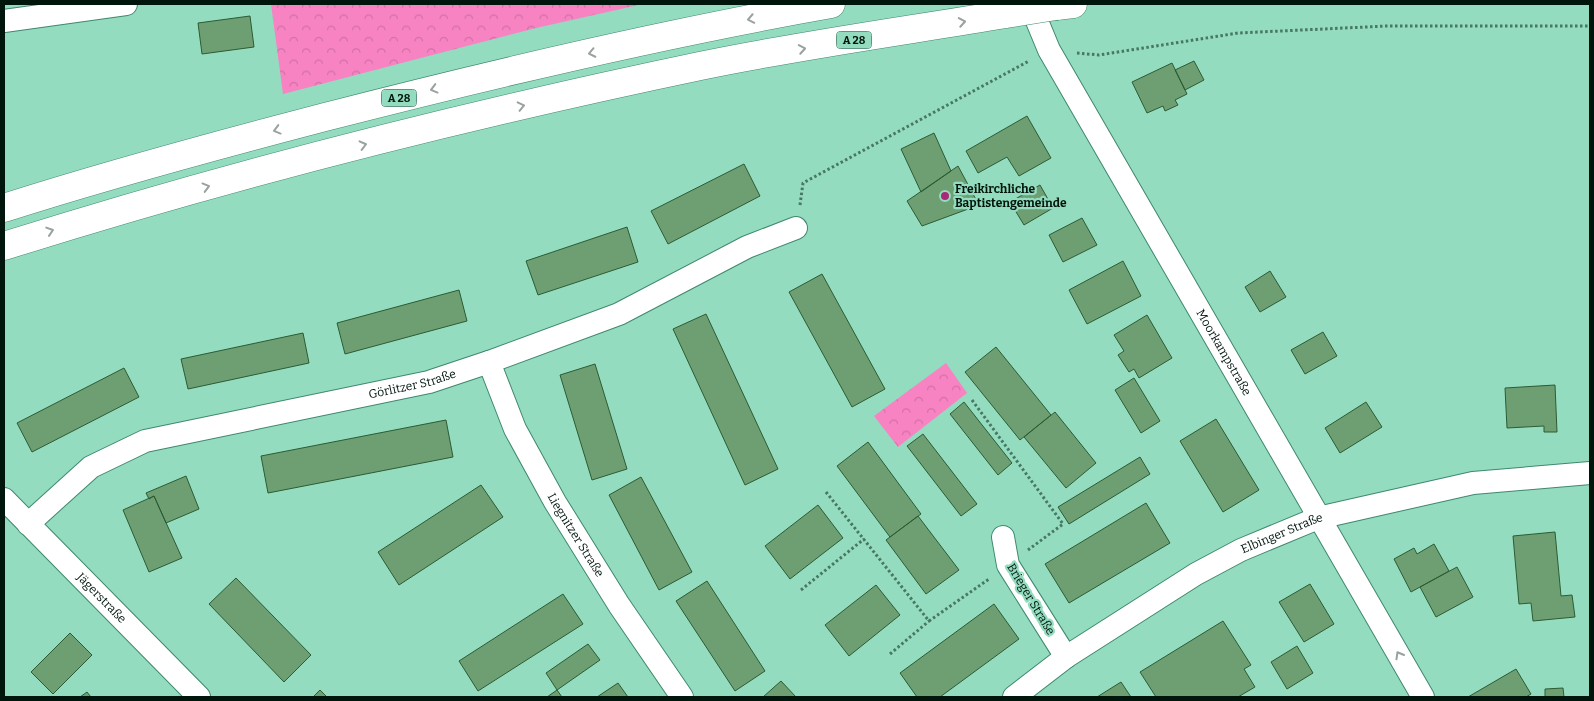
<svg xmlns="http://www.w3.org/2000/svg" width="1594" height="701" font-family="Bitter,serif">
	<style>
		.forest { fill: url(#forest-crowns) }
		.building { fill: #6d9f73; stroke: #2c5c34 }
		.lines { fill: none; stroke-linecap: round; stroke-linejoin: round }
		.street-casing { stroke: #3f886e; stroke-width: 24 }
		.highway-casing { stroke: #3f886e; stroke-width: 29 }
		.path { stroke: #487764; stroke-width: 3; stroke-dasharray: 2.5 2.5; stroke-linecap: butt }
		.street { stroke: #fff; stroke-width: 22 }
		.highway { stroke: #fff; stroke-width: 28 }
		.highway-bridge-casing { stroke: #3f886e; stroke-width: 29; stroke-linecap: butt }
		.highway-bridge { stroke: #fff; stroke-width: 28 }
		.oneway { stroke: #99a29e }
		.poi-dot { fill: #a92978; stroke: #93dcbf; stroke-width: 2 }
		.labels { text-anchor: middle; stroke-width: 4.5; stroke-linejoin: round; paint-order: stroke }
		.shield { fill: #93dcbf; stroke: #2c5142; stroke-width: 1 }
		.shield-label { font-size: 11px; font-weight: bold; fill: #00160d }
		.poi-label { font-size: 12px; font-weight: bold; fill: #00160d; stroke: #93dcbf; text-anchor: start }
		.street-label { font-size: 12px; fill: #00160d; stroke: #93dcbf }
	</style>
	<defs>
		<pattern id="forest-crowns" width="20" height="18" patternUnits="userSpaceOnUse" patternTransform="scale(1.25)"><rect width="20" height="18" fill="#f783c2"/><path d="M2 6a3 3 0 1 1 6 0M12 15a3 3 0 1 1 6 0" fill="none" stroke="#d270a6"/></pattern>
	</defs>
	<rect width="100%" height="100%" fill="#93dcbf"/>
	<path class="forest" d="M 271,4 L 643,4 L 536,28 L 283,94 Z
		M 946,363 L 967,393 L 898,447 L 874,416 Z"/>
	<path class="building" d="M 250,16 L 254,47 L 202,54 L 198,23 Z
		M 1194,61 L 1204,80 L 1185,90 L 1175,70 Z
		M 1172,63 L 1187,94 L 1175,100 L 1178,105 L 1165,111 L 1163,106 L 1147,113 L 1132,82 Z
		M 1027,116 L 1051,158 L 1019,176 L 1007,157 L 978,173 L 966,151 Z
		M 934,133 L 951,171 L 921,192 L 901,149 Z
		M 744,164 L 760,196 L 668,244 L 651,211 Z
		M 958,166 L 979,205 L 922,226 L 907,201 Z
		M 1040,185 L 1053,208 L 1024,225 L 1010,202 Z
		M 1082,218 L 1097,245 L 1063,262 L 1049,235 Z
		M 627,227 L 638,262 L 538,295 L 526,261 Z
		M 1123,261 L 1141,296 L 1087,324 L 1069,290 Z
		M 1270,271 L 1286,297 L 1260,312 L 1245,287 Z
		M 822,274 L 885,389 L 852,407 L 789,292 Z
		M 459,290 L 467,321 L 345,354 L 337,323 Z
		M 706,314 L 778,469 L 745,485 L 673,329 Z
		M 1147,315 L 1172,358 L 1139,378 L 1134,369 L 1129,372 L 1118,355 L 1124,351 L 1114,335 Z
		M 1323,332 L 1337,356 L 1305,374 L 1291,350 Z
		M 303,333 L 309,363 L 188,389 L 181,359 Z
		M 996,347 L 1051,415 L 1020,440 L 965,372 Z
		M 595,364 L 627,469 L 592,480 L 560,375 Z
		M 124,368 L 139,397 L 32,452 L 17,423 Z
		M 1134,378 L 1160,421 L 1141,433 L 1115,390 Z
		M 1555,385 L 1557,432 L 1544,432 L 1544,426 L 1507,428 L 1505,388 Z
		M 964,402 L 1012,463 L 998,475 L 950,414 Z
		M 1366,402 L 1382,427 L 1340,453 L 1325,428 Z
		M 1055,412 L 1096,463 L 1066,488 L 1024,437 Z
		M 1216,419 L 1259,490 L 1223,512 L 1180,441 Z
		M 446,420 L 453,457 L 268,493 L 261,456 Z
		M 923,434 L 977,504 L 961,516 L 907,446 Z
		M 868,442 L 921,514 L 890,537 L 837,466 Z
		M 1140,457 L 1150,474 L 1069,524 L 1058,507 Z
		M 186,476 L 199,509 L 166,523 L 154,496 L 149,499 L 146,493 Z
		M 641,477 L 692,572 L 659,590 L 609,495 Z
		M 481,485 L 503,517 L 399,585 L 378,552 Z
		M 154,496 L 182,558 L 149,572 L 123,510 Z
		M 1146,503 L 1170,543 L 1069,603 L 1045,564 Z
		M 818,505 L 843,538 L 790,579 L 765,546 Z
		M 918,516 L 959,570 L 926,594 L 886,540 Z
		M 1555,532 L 1561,596 L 1572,595 L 1575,617 L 1533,621 L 1531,603 L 1519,604 L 1513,536 Z
		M 1434,544 L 1449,571 L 1411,592 L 1394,559 L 1414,548 L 1417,554 Z
		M 1457,567 L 1473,597 L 1436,617 L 1420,587 Z
		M 236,578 L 311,655 L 284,682 L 209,604 Z
		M 707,581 L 765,671 L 735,691 L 676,601 Z
		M 1310,584 L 1334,624 L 1304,642 L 1279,602 Z
		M 876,585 L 900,615 L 849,656 L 825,625 Z
		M 563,594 L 583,624 L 478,691 L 459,661 Z
		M 994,604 L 1019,639 L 940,697 L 917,697 L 900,673 Z
		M 1223,621 L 1251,665 L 1244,669 L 1255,687 L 1238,697 L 1156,697 L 1140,672 Z
		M 70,633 L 92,655 L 53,694 L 31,672 Z
		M 588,644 L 600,660 L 557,690 L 546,673 Z
		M 1297,646 L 1313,673 L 1287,689 L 1271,662 Z
		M 1516,669 L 1531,694 L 1526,697 L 1468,697 Z
		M 781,681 L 796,697 L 763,697 Z
		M 1121,682 L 1131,697 L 1097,697 Z
		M 618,683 L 628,697 L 597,697 Z
		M 1563,688 L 1564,697 L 1545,697 L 1545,689 Z
		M 320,690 L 327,697 L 313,697 Z
		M 557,690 L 562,697 L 547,697 Z
		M 87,692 L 91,697 L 80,697 Z"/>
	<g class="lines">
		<defs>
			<g id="street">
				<path id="s1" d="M 1030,4 L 1049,50 L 1423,697"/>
				<path d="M 4,21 L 126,4"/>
				<path id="s2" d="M 489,362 L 515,429 L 555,502 L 619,605 L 682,697"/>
				<path id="s3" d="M 4,499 L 199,697"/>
				<path id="s4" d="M 28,524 L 91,467 L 145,441 L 429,382 L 489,362 L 619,314 L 747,247 L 796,228"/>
				<path d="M 1003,537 L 1008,565 L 1066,657"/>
				<path id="s5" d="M 1014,697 L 1066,657 L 1196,574 L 1241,550 L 1318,518 L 1473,483 L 1590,473"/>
			</g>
			<path id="highway" d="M 1056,6 L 1073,4
				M 4,208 C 110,174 218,145 325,117 C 492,74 661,34 831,4
				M 4,246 C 232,174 466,115 700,66 C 801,45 904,31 1006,14"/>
		</defs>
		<use href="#street" class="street-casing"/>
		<use href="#highway" class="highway-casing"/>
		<path class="path" d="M 1077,53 L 1099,55 L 1238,33 L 1387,26 L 1590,26
			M 800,205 L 803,183 L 1029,61
			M 972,400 L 1063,524 L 1028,550
			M 826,492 L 929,621 L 989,579
			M 801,590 L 864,539
			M 890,654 L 929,621"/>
		<use href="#street" class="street"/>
		<use href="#highway" class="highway"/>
		<defs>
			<path id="highway-bridge" d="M 1006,14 L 1056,6"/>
		</defs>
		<use href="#highway-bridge" class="highway-bridge-casing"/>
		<use href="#highway-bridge" class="highway-bridge"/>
	</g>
	<defs><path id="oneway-chevron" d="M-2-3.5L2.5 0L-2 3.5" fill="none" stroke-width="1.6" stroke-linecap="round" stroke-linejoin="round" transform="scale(1.25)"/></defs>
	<g class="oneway">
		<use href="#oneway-chevron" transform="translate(751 19) rotate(169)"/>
		<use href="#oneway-chevron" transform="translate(962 22) rotate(-10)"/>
		<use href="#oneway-chevron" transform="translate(802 49) rotate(-10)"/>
		<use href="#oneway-chevron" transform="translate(592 53) rotate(168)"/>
		<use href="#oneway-chevron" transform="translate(434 89) rotate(165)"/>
		<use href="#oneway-chevron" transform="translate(521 106) rotate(-13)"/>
		<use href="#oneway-chevron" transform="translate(277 130) rotate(165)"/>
		<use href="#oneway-chevron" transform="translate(363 145) rotate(-14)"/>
		<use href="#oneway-chevron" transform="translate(206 187) rotate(-15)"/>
		<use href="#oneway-chevron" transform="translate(50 231) rotate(-18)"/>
		<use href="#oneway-chevron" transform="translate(1399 655) rotate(-120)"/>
	</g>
	<circle class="poi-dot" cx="945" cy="196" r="5"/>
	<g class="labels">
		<g class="shield">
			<rect x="836.5" y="31.5" width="35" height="17" rx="4"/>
			<rect x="381.5" y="89.5" width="35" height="17" rx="4"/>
		</g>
		<g class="shield-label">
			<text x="854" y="44">A 28</text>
			<text x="399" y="102">A 28</text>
		</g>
		<g class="poi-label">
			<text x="955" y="193">Freikirchliche<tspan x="955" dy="14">Baptistengemeinde</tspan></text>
		</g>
		<g class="street-label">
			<text dy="4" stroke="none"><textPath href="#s1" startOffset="399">Moorkampstraße</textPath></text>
			<text dy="4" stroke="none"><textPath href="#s4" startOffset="418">Görlitzer Straße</textPath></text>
			<text dy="4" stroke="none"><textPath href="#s5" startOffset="315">Elbinger Straße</textPath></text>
			<text dy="4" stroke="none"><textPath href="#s2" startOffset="194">Liegnitzer Straße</textPath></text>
			<text dy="4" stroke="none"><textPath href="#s3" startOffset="139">Jägerstraße</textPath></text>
			<text transform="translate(1031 599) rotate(59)" y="4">Brieger Straße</text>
		</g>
	</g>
	<rect width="1594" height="701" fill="none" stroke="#00160d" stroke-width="10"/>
</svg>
